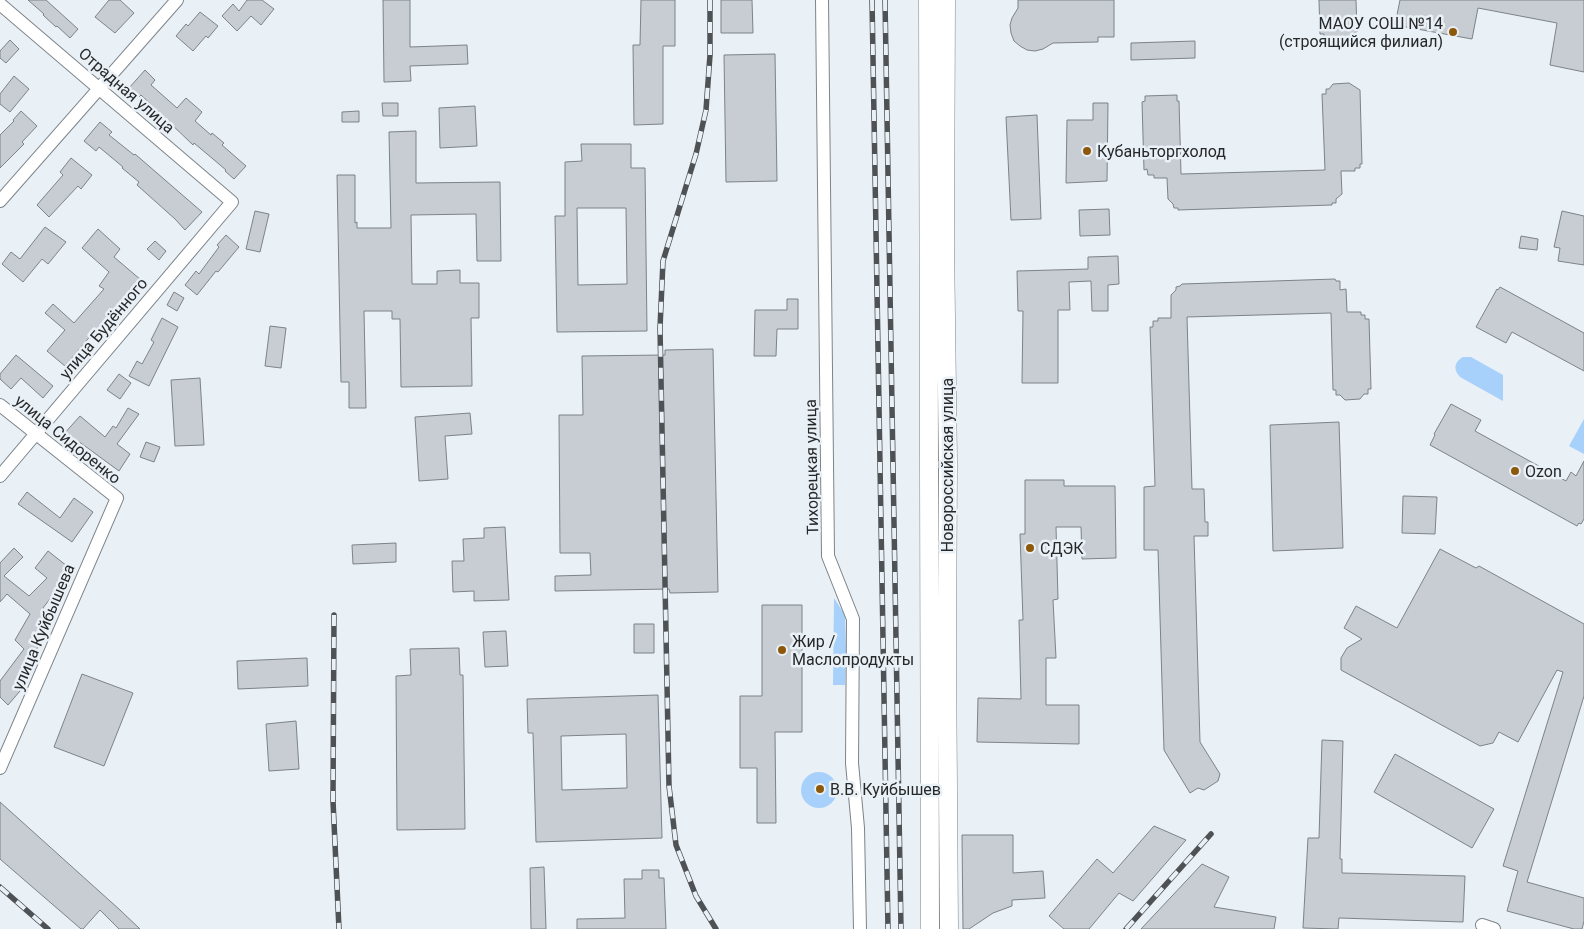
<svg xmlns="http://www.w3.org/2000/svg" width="1584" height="929" font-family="Roboto,sans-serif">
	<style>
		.green { fill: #a7d1fb }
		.building { fill: #c7cdd3; stroke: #7d8388; fill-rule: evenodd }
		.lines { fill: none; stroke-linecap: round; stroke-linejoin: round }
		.street-casing { stroke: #7e8489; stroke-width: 14 }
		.secondary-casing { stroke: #7e8489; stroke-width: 19 }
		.street { stroke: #fff; stroke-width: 12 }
		.secondary { stroke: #fff; stroke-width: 18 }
		.rail-casing { stroke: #4f5255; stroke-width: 5.5 }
		.rail { stroke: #e9f0f6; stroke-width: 4; stroke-dasharray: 11; stroke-linecap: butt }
		.poi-dot { fill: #8e580a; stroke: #e9f0f6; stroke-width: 2 }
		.labels { text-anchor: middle; stroke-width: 5; stroke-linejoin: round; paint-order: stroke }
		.poi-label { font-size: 16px; fill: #26282a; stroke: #e9f0f6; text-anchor: start }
		.street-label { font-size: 16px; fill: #26282a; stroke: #e9f0f6 }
	</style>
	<rect width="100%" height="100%" fill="#e9f0f6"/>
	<path class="green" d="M 1463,357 L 1471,357 L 1503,375 L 1503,401 L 1460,377 C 1453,370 1454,362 1463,357 Z
		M 1584,419 L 1584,454 L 1569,446 Z
		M 834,598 L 845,615 L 846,651 L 845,685 L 833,685 Z
		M801 790a18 18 0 1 1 36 0a18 18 0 1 1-36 0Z"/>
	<path class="building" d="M 28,0 L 46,0 L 78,29 L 70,38 L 57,26 L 56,27 L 43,15 L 44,14 Z
		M 109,0 L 120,0 L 134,13 L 115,33 L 95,17 Z
		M 247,0 L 262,0 L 274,9 L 261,25 L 251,16 L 237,31 L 222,16 L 233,4 L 239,11 Z
		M 383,0 L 410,0 L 410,47 L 467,45 L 468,64 L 410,66 L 411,81 L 384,82 Z
		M 641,0 L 675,0 L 675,46 L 663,46 L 663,124 L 634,125 L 633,45 L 640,45 Z
		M 721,0 L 752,0 L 753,33 L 721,33 Z
		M 1018,0 L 1114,0 L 1114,37 L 1098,37 L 1098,42 L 1053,43 L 1043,49 L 1035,51 L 1027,50 L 1020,46 L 1014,41 L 1011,33 L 1010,25 L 1012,18 L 1018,8 Z
		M 1319,0 L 1356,0 L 1357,32 L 1355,32 L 1355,35 L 1347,44 L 1333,45 L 1327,39 L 1324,39 L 1324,34 L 1320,34 Z
		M 1400,0 L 1584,0 L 1584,72 L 1550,65 L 1557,23 L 1478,8 L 1472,39 L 1395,25 Z
		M 200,12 L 218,26 L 208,38 L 206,36 L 193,51 L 176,36 L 186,24 L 188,26 Z
		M 10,40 L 19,49 L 6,63 L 0,58 L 0,51 Z
		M 1195,41 L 1195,58 L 1131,60 L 1131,43 Z
		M 775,54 L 777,181 L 726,182 L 724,55 Z
		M 145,70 L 155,80 L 151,85 L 177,108 L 186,98 L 202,112 L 195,121 L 211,135 L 212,133 L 224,143 L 222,145 L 246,166 L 234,179 L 225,171 L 226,170 L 194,143 L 193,145 L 141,95 L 139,97 L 129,88 Z
		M 14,76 L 29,89 L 10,112 L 0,104 L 0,94 Z
		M 1349,83 L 1360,90 L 1362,164 L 1360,164 L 1360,168 L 1355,168 L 1355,171 L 1341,171 L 1342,194 L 1336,199 L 1336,203 L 1332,203 L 1332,205 L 1178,210 L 1178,208 L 1174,208 L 1173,204 L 1168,199 L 1167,178 L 1154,178 L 1154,175 L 1148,175 L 1147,169 L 1144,170 L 1142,102 L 1145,101 L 1145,96 L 1177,95 L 1177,101 L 1179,101 L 1181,174 L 1325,170 L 1322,94 L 1326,94 L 1326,89 L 1329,89 L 1333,84 Z
		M 382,103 L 398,103 L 398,116 L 383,116 Z
		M 1093,103 L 1108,103 L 1107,181 L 1066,183 L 1067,120 L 1093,120 Z
		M 475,106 L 477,146 L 440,148 L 439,108 Z
		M 21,111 L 37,126 L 22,142 L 24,144 L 0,168 L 0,135 L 14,121 L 13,120 Z
		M 359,111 L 359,122 L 342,122 L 342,112 Z
		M 1037,115 L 1041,219 L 1011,220 L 1006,117 Z
		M 100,122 L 112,132 L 109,135 L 134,155 L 135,154 L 202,212 L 185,230 L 175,219 L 137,185 L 139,182 L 122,168 L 123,167 L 99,147 L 96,151 L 84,141 Z
		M 416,131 L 416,183 L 500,182 L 501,261 L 477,261 L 476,214 L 411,215 L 412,284 L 437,284 L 437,271 L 460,270 L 460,283 L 479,283 L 479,318 L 471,318 L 472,386 L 401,387 L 400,319 L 392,319 L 392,311 L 364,311 L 366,408 L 349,408 L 349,382 L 341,382 L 337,175 L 355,175 L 355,223 L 357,222 L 357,228 L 391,228 L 389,132 Z
		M 581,144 L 631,144 L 631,168 L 645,168 L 647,331 L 557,332 L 555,216 L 565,216 L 565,162 L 582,161 ZM 577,208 L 626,208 L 627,284 L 578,285 Z
		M 71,158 L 92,175 L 81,189 L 78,186 L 49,217 L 37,205 L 63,175 L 60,172 Z
		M 1109,209 L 1110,235 L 1080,236 L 1079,210 Z
		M 255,211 L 269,214 L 260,252 L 246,249 Z
		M 1562,211 L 1584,216 L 1584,265 L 1558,261 L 1560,248 L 1554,247 Z
		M 45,227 L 66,242 L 48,264 L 42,259 L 23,282 L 2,264 L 11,252 L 20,259 Z
		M 98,229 L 120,249 L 114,257 L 141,280 L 106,324 L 95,336 L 92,334 L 65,366 L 47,351 L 65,330 L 45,313 L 53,304 L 74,323 L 104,289 L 99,286 L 109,272 L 82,248 Z
		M 226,235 L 239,247 L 218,272 L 216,271 L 197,295 L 185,285 L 196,271 L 199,274 L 219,247 L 217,245 Z
		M 1521,236 L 1538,239 L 1537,250 L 1519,248 Z
		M 155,241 L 166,251 L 159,260 L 147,249 Z
		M 1118,256 L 1119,284 L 1108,285 L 1108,311 L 1092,311 L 1091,281 L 1069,282 L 1070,310 L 1058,310 L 1058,383 L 1022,383 L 1023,311 L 1018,311 L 1017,271 L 1088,269 L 1088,257 Z
		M 1335,279 L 1336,281 L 1340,281 L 1340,290 L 1346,289 L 1347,312 L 1361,312 L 1361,315 L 1365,315 L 1365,319 L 1369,319 L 1371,389 L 1368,389 L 1368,394 L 1364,394 L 1360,399 L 1345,400 L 1340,395 L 1336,395 L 1336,390 L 1333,390 L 1331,313 L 1187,317 L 1192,489 L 1204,489 L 1205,522 L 1208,522 L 1208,536 L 1194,536 L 1200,742 L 1220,774 L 1218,781 L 1204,790 L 1198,788 L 1190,793 L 1164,750 L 1158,550 L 1144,550 L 1144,487 L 1155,486 L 1150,327 L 1153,327 L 1153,321 L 1158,321 L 1158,318 L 1171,318 L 1171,295 L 1176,290 L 1176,287 L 1180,286 L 1182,284 Z
		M 1500,287 L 1584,333 L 1584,371 L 1512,332 L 1506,343 L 1476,327 L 1497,289 L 1498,290 Z
		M 174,292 L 184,298 L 177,311 L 167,305 Z
		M 787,299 L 798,299 L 798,329 L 777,329 L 776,356 L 754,356 L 755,310 L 787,310 Z
		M 162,318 L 178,327 L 149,386 L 129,376 L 137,361 L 142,364 L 154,342 L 151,340 Z
		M 270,326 L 286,328 L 281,368 L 265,366 Z
		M 713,349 L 718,592 L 670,593 L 669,589 L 555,591 L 555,576 L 591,575 L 590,553 L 560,553 L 559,415 L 583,415 L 582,356 L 665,355 L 665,350 Z
		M 16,355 L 53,386 L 43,398 L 21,378 L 11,389 L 0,379 L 0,374 Z
		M 119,374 L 131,383 L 120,399 L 107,390 Z
		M 200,378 L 204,445 L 175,446 L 171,380 Z
		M 1451,404 L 1481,420 L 1475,431 L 1566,481 L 1571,472 L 1576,476 L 1584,461 L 1584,519 L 1581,524 L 1579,523 L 1577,526 L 1430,445 L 1435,435 L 1434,434 Z
		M 128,408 L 139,414 L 117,444 L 130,454 L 119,471 L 78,441 L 75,445 L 63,435 L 80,416 L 105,437 L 113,426 L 116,428 Z
		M 470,413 L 472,434 L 445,436 L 448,479 L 419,481 L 415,417 Z
		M 1339,422 L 1343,548 L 1273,551 L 1270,425 Z
		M 146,442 L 160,447 L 154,462 L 140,457 Z
		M 1025,480 L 1064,480 L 1064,486 L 1115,486 L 1116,558 L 1082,559 L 1081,527 L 1056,527 L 1058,599 L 1053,600 L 1056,658 L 1046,658 L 1046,705 L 1079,705 L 1079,744 L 977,742 L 978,698 L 1021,699 L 1019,620 L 1023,620 L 1020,534 L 1025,534 Z
		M 27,492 L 60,518 L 74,498 L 93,512 L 72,542 L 18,504 Z
		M 1403,496 L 1437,497 L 1435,534 L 1402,533 Z
		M 505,527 L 509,600 L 474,601 L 474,591 L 453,592 L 452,561 L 464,561 L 463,539 L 484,538 L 484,528 Z
		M 396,543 L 396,562 L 353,564 L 352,545 Z
		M 14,548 L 23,557 L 4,576 L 29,596 L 47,578 L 35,568 L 48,551 L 72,570 L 43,608 L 54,618 L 39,636 L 42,639 L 26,669 L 31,673 L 18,689 L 20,691 L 8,705 L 0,697 L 0,681 L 24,649 L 15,640 L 30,614 L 7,594 L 0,602 L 0,563 Z
		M 1440,549 L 1476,568 L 1479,566 L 1584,624 L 1584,696 L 1527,882 L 1584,898 L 1584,921 L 1582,929 L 1574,929 L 1507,911 L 1518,871 L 1503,866 L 1563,672 L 1557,670 L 1518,742 L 1499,732 L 1493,743 L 1480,746 L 1341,670 L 1341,658 L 1347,648 L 1362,639 L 1344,628 L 1356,606 L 1397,628 Z
		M 762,605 L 802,605 L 802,732 L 775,732 L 776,823 L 757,823 L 757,768 L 740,768 L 740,696 L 762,696 Z
		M 634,624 L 654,624 L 654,653 L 634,653 Z
		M 506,631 L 508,666 L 485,667 L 483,632 Z
		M 459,648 L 460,675 L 463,675 L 465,829 L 397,830 L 396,676 L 411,675 L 410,649 Z
		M 307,658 L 308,686 L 238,689 L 237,661 Z
		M 82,674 L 133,693 L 104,766 L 54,747 Z
		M 658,695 L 662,838 L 536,842 L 533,733 L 528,733 L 527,699 ZM 626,734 L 627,788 L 562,790 L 561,736 Z
		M 296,721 L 299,769 L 269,771 L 266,724 Z
		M 1322,740 L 1343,741 L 1340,859 L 1342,859 L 1342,873 L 1465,876 L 1463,922 L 1339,918 L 1338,929 L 1303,928 L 1308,838 L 1319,838 Z
		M 1395,754 L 1494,809 L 1472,848 L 1374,792 Z
		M 0,802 L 120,910 L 140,929 L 119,929 L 100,910 L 83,929 L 81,929 L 0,859 Z
		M 1154,826 L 1186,840 L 1133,901 L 1119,893 L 1089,929 L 1064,929 L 1049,916 L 1097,859 L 1113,873 Z
		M 962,835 L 1013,835 L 1013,873 L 1043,871 L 1045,898 L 1012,900 L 1012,906 L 993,913 L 969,929 L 963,929 Z
		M 1202,864 L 1229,877 L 1214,907 L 1276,917 L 1274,929 L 1141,929 Z
		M 544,867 L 546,929 L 531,929 L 530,868 Z
		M 642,870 L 659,870 L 659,878 L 664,878 L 666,929 L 577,929 L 577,919 L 625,918 L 624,879 L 642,879 Z"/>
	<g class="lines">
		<defs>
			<path id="street" d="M 822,0 L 828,556 L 853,619 L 852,763 L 858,828 L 860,929
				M 0,4 L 232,202 L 0,476
				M 0,201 L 177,0
				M 0,405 L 117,498 L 0,768
				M 1482,925 L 1494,929"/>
			<path id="secondary" d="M 928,0 L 930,929
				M 946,0 L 945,245 L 948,464 L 947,652 L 949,929"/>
		</defs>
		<use href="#street" class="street-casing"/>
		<use href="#secondary" class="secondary-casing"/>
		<use href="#street" class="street"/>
		<use href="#secondary" class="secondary"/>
		<defs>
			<path id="rail" d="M 710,0 L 710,55 L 706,110 L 696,154 L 663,261 L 660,328 L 669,786 L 676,845 L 696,896 L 716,929
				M 872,0 L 888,929
				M 885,0 L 901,929
				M 334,615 L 333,801 L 339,929
				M 0,887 L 48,929
				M 1126,929 L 1211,834"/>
		</defs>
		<use href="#rail" class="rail-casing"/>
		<use href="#rail" class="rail"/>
	</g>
	<g class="poi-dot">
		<circle cx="1453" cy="32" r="5"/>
		<circle cx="1087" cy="151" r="5"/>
		<circle cx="1515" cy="471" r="5"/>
		<circle cx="1030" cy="548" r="5"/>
		<circle cx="782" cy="650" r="5"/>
		<circle cx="820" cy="789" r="5"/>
	</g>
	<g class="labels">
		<g class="poi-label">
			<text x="1443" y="29" text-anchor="end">МАОУ СОШ №14<tspan x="1443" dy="18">(строящийся филиал)</tspan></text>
			<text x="1097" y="157">Кубаньторгхолод</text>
			<text x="1525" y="477">Ozon</text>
			<text x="1040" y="554">СДЭК</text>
			<text x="792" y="647">Жир /<tspan x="792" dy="18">Маслопродукты</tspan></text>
			<text x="830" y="795">В.В. Куйбышев</text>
		</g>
		<g class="street-label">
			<text transform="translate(127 90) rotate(41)" y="6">Отрадная улица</text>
			<text transform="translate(103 328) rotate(-50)" y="6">улица Будённого</text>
			<text transform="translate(68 439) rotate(39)" y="6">улица Сидоренко</text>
			<text transform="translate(947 465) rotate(-90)" y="6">Новороссийская улица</text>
			<text transform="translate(811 467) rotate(-91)" y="6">Тихорецкая улица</text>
			<text transform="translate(43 627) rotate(-67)" y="6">улица Куйбышева</text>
		</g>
	</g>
</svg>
